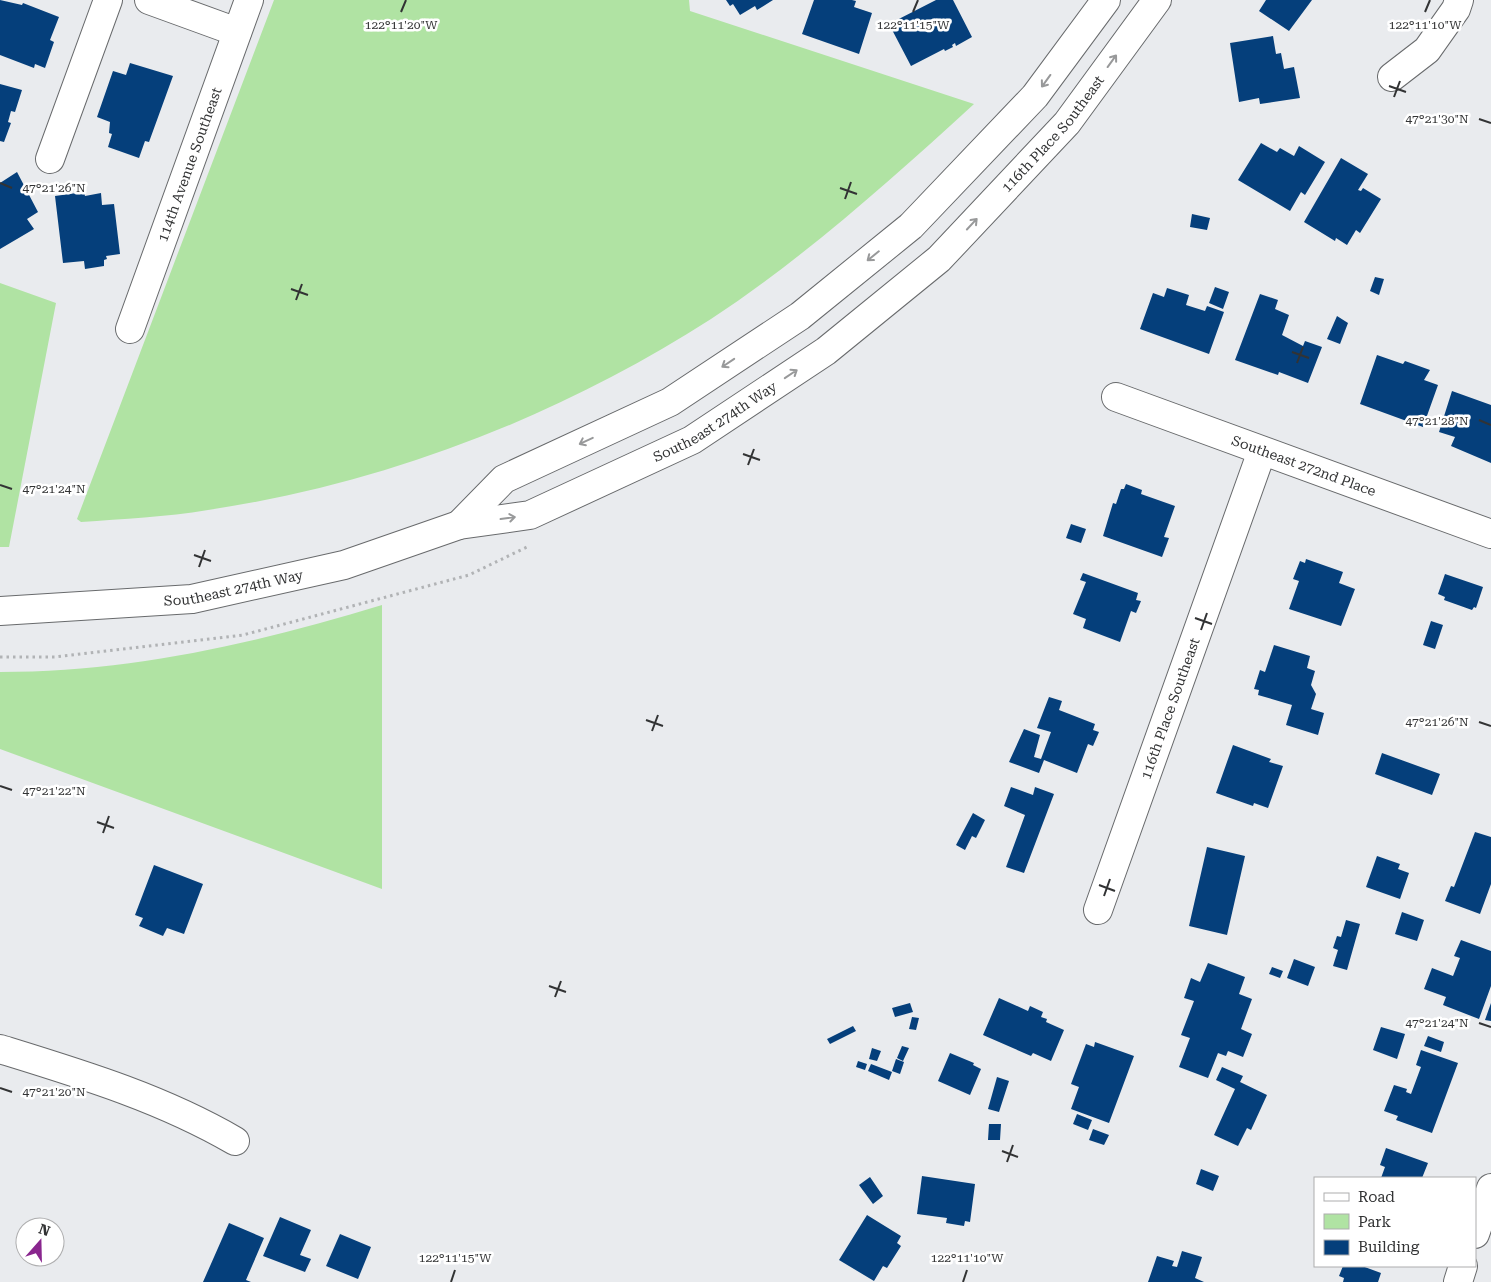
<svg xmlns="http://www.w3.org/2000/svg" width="1491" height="1282" font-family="'Roboto Serif',serif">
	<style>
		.green { fill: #b0e3a3 }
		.building { fill: #053f7b }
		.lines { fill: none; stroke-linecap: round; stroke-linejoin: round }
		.minor-casing { stroke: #686a6c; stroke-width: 30 }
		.major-casing { stroke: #686a6c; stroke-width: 30 }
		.path { stroke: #b1b3b5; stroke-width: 3; stroke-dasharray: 2.5 4; stroke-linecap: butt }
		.minor { stroke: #fff; stroke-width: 28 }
		.major { stroke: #fff; stroke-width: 28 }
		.oneway { stroke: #98999a }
		.ticks { fill: none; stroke: #323334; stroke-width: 2 }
		.labels { text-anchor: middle; stroke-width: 5; stroke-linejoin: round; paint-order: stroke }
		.street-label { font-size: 14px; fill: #323334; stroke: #fff }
		.ticks-label { font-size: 12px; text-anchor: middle; fill: #323334; stroke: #fff; stroke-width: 5; stroke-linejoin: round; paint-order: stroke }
	</style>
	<rect width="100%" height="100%" fill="#e9ebee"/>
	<path class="green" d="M 274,0 L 689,0 L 690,11 L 974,104 C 891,180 805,257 711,319 C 558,417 387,483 208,510 C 166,517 123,519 81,522 L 77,519 Z
		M 0,283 L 56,303 L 9,547 L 0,547 Z
		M 382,605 L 382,889 L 0,749 L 0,672 C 131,672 258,643 382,605 Z"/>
	<path class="building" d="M 0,0 L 22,5 L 23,3 L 59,17 L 50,40 L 54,42 L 45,68 L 35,64 L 34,68 L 0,55 Z
		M 726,0 L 773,0 L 757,10 L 755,6 L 740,15 L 733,4 L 730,6 Z
		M 814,0 L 852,0 L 856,1 L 854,7 L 872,13 L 859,54 L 802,34 Z
		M 936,0 L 953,0 L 972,37 L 956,46 L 955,43 L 952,45 L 953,47 L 945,51 L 944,49 L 911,66 L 889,24 Z
		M 1266,0 L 1312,0 L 1289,31 L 1259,11 Z
		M 1273,36 L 1276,54 L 1281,53 L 1284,69 L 1294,67 L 1300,98 L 1260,104 L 1259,98 L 1239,102 L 1230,43 Z
		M 130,63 L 173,76 L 149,142 L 145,141 L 139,158 L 108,147 L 112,134 L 109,133 L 110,122 L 97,117 L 113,71 L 126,75 Z
		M 0,84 L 22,90 L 15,112 L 11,111 L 8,122 L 11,123 L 4,142 L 0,141 Z
		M 1261,143 L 1277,152 L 1280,148 L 1294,156 L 1299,146 L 1325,162 L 1305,195 L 1301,192 L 1290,211 L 1238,180 Z
		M 1341,158 L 1368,174 L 1358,190 L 1361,191 L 1363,188 L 1381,199 L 1360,233 L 1356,230 L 1347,245 L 1336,238 L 1335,241 L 1304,222 Z
		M 17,172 L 38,212 L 27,219 L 34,229 L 0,249 L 0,183 Z
		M 84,192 L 85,196 L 101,193 L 102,205 L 114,204 L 120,254 L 106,256 L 107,259 L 104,260 L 104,266 L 85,269 L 84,261 L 63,263 L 55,196 Z
		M 1192,214 L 1210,218 L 1207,230 L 1190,227 Z
		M 1375,277 L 1384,279 L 1379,295 L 1370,291 Z
		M 1215,287 L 1229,292 L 1223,309 L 1209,303 Z
		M 1167,288 L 1189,295 L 1186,305 L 1205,311 L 1207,306 L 1224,312 L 1209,354 L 1140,329 L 1153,293 L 1164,297 Z
		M 1260,294 L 1278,300 L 1275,309 L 1289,315 L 1282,335 L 1303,346 L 1305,341 L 1322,347 L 1308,383 L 1279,372 L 1278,375 L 1235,360 Z
		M 1337,316 L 1348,323 L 1340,344 L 1327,339 Z
		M 1377,355 L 1403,364 L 1405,361 L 1430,370 L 1424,380 L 1438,385 L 1423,427 L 1360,404 Z
		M 1452,391 L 1491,405 L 1491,463 L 1451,446 L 1455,437 L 1439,432 Z
		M 1126,484 L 1142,490 L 1141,494 L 1175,506 L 1164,537 L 1169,538 L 1162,557 L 1103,536 L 1113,503 L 1116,504 L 1121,489 L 1124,489 Z
		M 1071,524 L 1086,529 L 1081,543 L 1066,538 Z
		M 1306,559 L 1343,572 L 1339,583 L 1355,589 L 1341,626 L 1289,609 L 1299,581 L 1293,579 L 1300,561 L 1305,563 Z
		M 1083,573 L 1138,593 L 1136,600 L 1141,601 L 1136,613 L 1131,611 L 1120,642 L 1083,628 L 1086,619 L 1073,614 L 1086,582 L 1080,580 Z
		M 1445,574 L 1483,587 L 1476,608 L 1474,607 L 1472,610 L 1444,600 L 1445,597 L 1438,594 Z
		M 1431,621 L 1443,625 L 1435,649 L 1423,645 Z
		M 1274,645 L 1310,656 L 1307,668 L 1315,671 L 1311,685 L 1316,694 L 1311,709 L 1324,713 L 1318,735 L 1286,725 L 1292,705 L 1258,695 L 1259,690 L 1254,689 L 1260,670 L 1265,672 Z
		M 1049,697 L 1062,701 L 1059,710 L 1095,724 L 1093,730 L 1099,732 L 1093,746 L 1088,744 L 1077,773 L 1044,760 L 1039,773 L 1009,762 L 1024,729 L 1040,735 L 1034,757 L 1041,759 L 1051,732 L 1037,728 Z
		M 1233,745 L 1271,759 L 1269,762 L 1283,766 L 1268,808 L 1254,803 L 1253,806 L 1216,793 Z
		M 1382,753 L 1440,774 L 1432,795 L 1375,774 Z
		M 1011,787 L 1033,795 L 1035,787 L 1054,794 L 1024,873 L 1006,867 L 1025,815 L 1004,806 Z
		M 973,813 L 985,820 L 976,838 L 972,836 L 965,850 L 956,845 Z
		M 1475,832 L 1491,837 L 1491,884 L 1480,914 L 1445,901 L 1451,886 L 1454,887 Z
		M 1207,847 L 1245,856 L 1227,935 L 1189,926 Z
		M 1377,856 L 1400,864 L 1398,869 L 1409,873 L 1400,899 L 1366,887 Z
		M 154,865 L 203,884 L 184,934 L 167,928 L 163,936 L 139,926 L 143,918 L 135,915 Z
		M 1402,912 L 1424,920 L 1417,941 L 1395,934 Z
		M 1346,920 L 1360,924 L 1347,970 L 1333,966 L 1338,950 L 1333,948 L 1337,936 L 1341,937 Z
		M 1461,940 L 1491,951 L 1491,986 L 1479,1019 L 1443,1005 L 1446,997 L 1424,989 L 1432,968 L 1453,976 L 1460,958 L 1454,956 Z
		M 1294,959 L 1315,967 L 1308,986 L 1287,978 Z
		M 1208,963 L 1245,977 L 1239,994 L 1252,999 L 1241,1029 L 1252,1034 L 1243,1057 L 1228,1051 L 1226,1056 L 1218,1053 L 1208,1078 L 1179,1067 L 1190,1038 L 1181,1035 L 1194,1001 L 1184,998 L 1191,978 L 1200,982 Z
		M 1272,967 L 1283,971 L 1280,978 L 1269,974 Z
		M 999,998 L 1028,1011 L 1030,1006 L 1043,1012 L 1041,1017 L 1047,1019 L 1046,1022 L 1064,1030 L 1051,1061 L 1033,1053 L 1031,1056 L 983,1035 Z
		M 910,1003 L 913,1012 L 895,1017 L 892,1008 Z
		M 1491,1003 L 1491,1021 L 1485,1020 Z
		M 912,1017 L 919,1018 L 916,1030 L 909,1029 Z
		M 853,1026 L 856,1031 L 830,1044 L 827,1039 Z
		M 1381,1027 L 1405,1034 L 1397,1059 L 1373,1050 Z
		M 1428,1036 L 1444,1042 L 1441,1052 L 1424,1046 Z
		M 1095,1042 L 1134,1056 L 1109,1123 L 1071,1109 L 1079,1087 L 1071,1084 L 1086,1044 L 1094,1047 Z
		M 902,1046 L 909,1048 L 903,1061 L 897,1058 Z
		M 872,1048 L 881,1051 L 877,1061 L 869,1059 Z
		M 1421,1050 L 1458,1063 L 1432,1133 L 1396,1120 L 1398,1116 L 1384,1111 L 1394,1085 L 1407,1089 L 1406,1092 L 1411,1094 L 1421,1067 L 1416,1065 Z
		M 950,1053 L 974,1063 L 973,1065 L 981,1069 L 970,1095 L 938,1081 Z
		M 896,1059 L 904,1062 L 900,1074 L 892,1071 Z
		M 858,1061 L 867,1064 L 865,1070 L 856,1067 Z
		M 871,1064 L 892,1072 L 889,1080 L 868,1071 Z
		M 1222,1067 L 1243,1076 L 1240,1082 L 1267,1095 L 1251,1130 L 1247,1128 L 1238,1146 L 1214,1135 L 1235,1089 L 1216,1080 Z
		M 997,1077 L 1009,1081 L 999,1112 L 988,1109 Z
		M 1077,1114 L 1092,1120 L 1088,1130 L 1073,1124 Z
		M 989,1124 L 1001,1124 L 1000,1140 L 988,1140 Z
		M 1093,1129 L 1109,1135 L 1104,1145 L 1089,1140 Z
		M 1386,1148 L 1428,1163 L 1422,1178 L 1381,1178 L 1385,1167 L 1380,1165 Z
		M 1201,1169 L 1219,1176 L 1213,1191 L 1196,1184 Z
		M 922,1176 L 975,1184 L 970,1222 L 965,1221 L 964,1226 L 946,1223 L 947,1218 L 917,1214 Z
		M 870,1177 L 883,1196 L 873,1204 L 859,1185 Z
		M 867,1215 L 901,1236 L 897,1243 L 901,1246 L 887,1268 L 883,1266 L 874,1281 L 839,1260 Z
		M 280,1217 L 311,1230 L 300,1255 L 311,1259 L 305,1272 L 263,1256 Z
		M 229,1223 L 264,1238 L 246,1280 L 251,1282 L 203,1282 Z
		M 340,1234 L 371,1247 L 358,1279 L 326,1266 Z
		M 1182,1251 L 1202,1257 L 1195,1278 L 1204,1282 L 1148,1282 L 1157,1256 L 1174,1261 L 1172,1266 L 1177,1267 Z
		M 1343,1266 L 1362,1266 L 1381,1273 L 1378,1282 L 1343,1282 L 1344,1278 L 1339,1276 Z"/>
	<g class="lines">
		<defs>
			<g id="minor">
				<path d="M 149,0 L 237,32"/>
				<path d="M 1392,77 L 1427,50 L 1456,9 L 1459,0"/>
				<path d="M 50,159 L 108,0"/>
				<path id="s1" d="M 130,329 L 249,0"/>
				<path id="s2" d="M 1116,397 L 1491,534"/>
				<path id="s3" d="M 1098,910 L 1262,451"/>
				<path d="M 0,1049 C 81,1074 161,1098 235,1141"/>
				<path d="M 1475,1234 L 1491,1188"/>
				<path d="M 1458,1282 L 1463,1266"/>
			</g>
			<g id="major">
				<path d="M 459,525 L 504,479 L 670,402 L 800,316 L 911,226 L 1035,96 L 1106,0"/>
				<path id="s4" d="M 0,611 L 192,599 L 344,565 L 459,525 L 530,515 L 692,440 L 826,351 L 939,259 L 1067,123 L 1157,0"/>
			</g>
		</defs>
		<use href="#minor" class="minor-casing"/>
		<use href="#major" class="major-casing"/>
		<path class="path" d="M 0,657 L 55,657 L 243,635 L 469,575 L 527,547"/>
		<use href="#minor" class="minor"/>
		<use href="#major" class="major"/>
	</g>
	<defs><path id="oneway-shaft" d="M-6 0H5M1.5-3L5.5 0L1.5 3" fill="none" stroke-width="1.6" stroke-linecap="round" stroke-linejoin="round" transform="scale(1.25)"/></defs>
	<g class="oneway">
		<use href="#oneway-shaft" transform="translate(1112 61) rotate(-54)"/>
		<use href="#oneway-shaft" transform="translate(1046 81) rotate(126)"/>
		<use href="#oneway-shaft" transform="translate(972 224) rotate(-47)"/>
		<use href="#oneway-shaft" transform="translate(873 256) rotate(141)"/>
		<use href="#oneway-shaft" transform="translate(728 363) rotate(146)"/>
		<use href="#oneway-shaft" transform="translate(791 374) rotate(-34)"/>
		<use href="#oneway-shaft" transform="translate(586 441) rotate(155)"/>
		<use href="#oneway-shaft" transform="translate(508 518) rotate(-8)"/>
	</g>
	<path class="ticks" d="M 401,12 L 406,0M 913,12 L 918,0M 1425,12 L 1430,0M 1389,86 L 1406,92M 1394,97 L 1400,81M 1479,119 L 1491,123M 0,183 L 12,188M 840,188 L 857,194M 845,199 L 851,182M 291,289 L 308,295M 296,300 L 302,284M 1292,352 L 1309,358M 1297,363 L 1303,347M 1479,420 L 1491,425M 743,454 L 760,460M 748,465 L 754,449M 0,485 L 12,489M 194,555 L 211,561M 199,567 L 205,550M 1195,618 L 1212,624M 1201,630 L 1207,613M 646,720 L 663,726M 1479,722 L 1491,726M 652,731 L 658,715M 0,786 L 12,790M 97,822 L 114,828M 103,833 L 109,816M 1099,885 L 1115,891M 1104,896 L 1110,879M 549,986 L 566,992M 555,997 L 561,981M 1479,1023 L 1491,1027M 0,1088 L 12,1092M 1002,1151 L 1018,1157M 1007,1162 L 1013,1145M 451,1282 L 455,1270M 963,1282 L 967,1270"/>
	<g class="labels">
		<g class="street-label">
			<text dy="5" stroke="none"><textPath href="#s4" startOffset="1196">116th Place Southeast</textPath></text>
			<text dy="5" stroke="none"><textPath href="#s1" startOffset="175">114th Avenue Southeast</textPath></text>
			<text dy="5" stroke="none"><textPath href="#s4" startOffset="749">Southeast 274th Way</textPath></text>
			<text dy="5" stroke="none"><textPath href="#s2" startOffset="200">Southeast 272nd Place</textPath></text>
			<text dy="5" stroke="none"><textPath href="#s4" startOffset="235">Southeast 274th Way</textPath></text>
			<text dy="5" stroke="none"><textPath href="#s3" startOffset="214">116th Place Southeast</textPath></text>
		</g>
	</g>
	<g class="ticks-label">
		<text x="1425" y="29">122°11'10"W</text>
		<text x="401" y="29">122°11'20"W</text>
		<text x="913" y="29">122°11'15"W</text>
		<text x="1437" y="123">47°21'30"N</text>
		<text x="54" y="192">47°21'26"N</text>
		<text x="1437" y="425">47°21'28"N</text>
		<text x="54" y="493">47°21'24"N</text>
		<text x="1437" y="726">47°21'26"N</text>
		<text x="54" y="795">47°21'22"N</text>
		<text x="1437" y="1027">47°21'24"N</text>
		<text x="54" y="1096">47°21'20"N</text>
		<text x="455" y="1262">122°11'15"W</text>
		<text x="967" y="1262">122°11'10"W</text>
	</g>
	<rect x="1314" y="1177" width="162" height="90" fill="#ffffff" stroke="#adadae"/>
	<rect x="1324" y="1193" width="25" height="8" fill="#ffffff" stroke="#adadae"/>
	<text x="1358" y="1202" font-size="15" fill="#323334">Road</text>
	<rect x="1324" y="1214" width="25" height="15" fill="#b0e3a3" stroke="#adadae"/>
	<text x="1358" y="1227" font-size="15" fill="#323334">Park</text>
	<rect x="1324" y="1240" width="25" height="15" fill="#053f7b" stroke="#adadae"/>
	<text x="1358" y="1252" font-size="15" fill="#323334">Building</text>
	<g transform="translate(40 1242) rotate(20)"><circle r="24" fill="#ffffff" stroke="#adadae"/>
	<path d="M0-4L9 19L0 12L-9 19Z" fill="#89268e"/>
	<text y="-8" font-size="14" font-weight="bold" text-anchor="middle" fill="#323334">N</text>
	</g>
</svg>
